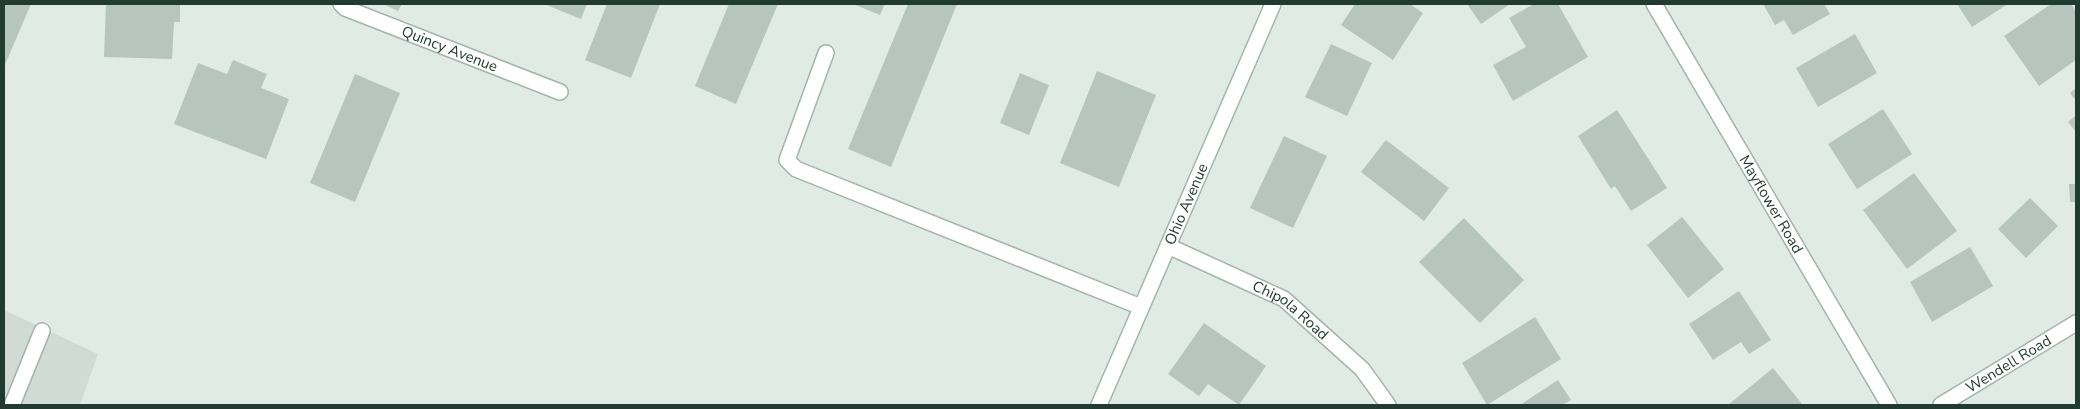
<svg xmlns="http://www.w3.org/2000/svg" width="2080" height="409" font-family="'Nunito Sans',sans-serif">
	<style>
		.built { fill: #cfdbd4 }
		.building { fill: #b6c6be }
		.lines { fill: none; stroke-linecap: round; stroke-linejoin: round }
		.lane-casing { stroke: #a4b3ac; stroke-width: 18 }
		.street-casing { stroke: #a4b3ac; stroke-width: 18 }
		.secondary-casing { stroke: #a0b7ac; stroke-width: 18 }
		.lane { stroke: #fff; stroke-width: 15 }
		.street { stroke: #fff; stroke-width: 15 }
		.secondary { stroke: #fff; stroke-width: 15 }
		.labels { text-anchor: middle; stroke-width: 4; stroke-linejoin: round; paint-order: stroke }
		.street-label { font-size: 15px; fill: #223b32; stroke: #f1f8f4 }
	</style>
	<rect width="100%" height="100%" fill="#e1ebe5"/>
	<path class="built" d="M 4,310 L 98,354 L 80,405 L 4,405 Z"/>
	<path class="building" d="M 4,4 L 31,4 L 4,67 Z
		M 106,4 L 180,4 L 180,22 L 174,22 L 172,59 L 104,57 Z
		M 383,4 L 402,4 L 398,11 Z
		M 544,4 L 587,4 L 581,19 Z
		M 607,4 L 660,4 L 631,78 L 585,60 Z
		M 729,4 L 778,4 L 736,104 L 695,86 Z
		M 853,4 L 885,4 L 880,15 Z
		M 908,4 L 957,4 L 891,167 L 848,149 Z
		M 1355,4 L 1410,4 L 1423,13 L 1393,60 L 1341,25 Z
		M 1467,4 L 1510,4 L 1481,24 Z
		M 1534,4 L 1558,4 L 1588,57 L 1513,101 L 1493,65 L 1526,47 L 1509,18 Z
		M 1763,4 L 1824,4 L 1830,14 L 1793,35 L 1784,20 L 1775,25 Z
		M 1957,4 L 2008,4 L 1972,27 Z
		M 2051,4 L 2071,4 L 2076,11 L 2076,60 L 2039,86 L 2004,36 Z
		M 1855,34 L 1877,73 L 1818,107 L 1796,68 Z
		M 1331,44 L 1372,63 L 1347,116 L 1305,97 Z
		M 233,60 L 267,74 L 261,88 L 289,99 L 266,159 L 174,124 L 198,63 L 227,74 Z
		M 1097,71 L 1156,95 L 1119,187 L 1060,163 Z
		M 1020,73 L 1049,85 L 1029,135 L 1000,123 Z
		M 355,74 L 400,93 L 355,202 L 310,183 Z
		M 2076,88 L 2076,101 L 2070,93 Z
		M 1883,109 L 1912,154 L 1857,189 L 1828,144 Z
		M 1617,110 L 1667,188 L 1631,211 L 1615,186 L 1611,189 L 1578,136 Z
		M 2076,115 L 2076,132 L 2068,122 Z
		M 1284,136 L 1327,156 L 1293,228 L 1250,208 Z
		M 1386,140 L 1449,188 L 1424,221 L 1361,172 Z
		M 1914,173 L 1957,231 L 1907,269 L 1863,210 Z
		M 2069,184 L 2076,184 L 2076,202 L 2070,202 Z
		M 2030,198 L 2058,226 L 2026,258 L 1998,229 Z
		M 1682,217 L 1724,269 L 1688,298 L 1647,245 Z
		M 1464,218 L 1524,280 L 1480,323 L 1419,262 Z
		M 1970,247 L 1993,286 L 1932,322 L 1910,282 Z
		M 1739,291 L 1771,340 L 1749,354 L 1741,342 L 1713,360 L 1689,324 Z
		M 1535,317 L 1561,359 L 1487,405 L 1462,363 Z
		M 1204,323 L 1266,366 L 1239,405 L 1208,384 L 1199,396 L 1168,374 Z
		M 1773,368 L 1803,405 L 1728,405 Z
		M 1558,380 L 1571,400 L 1562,405 L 1520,405 Z"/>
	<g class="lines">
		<defs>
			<path id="lane" d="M 826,53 L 787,160 L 796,169 L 1141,307
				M 12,405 L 42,331"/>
			<g id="street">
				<path id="s1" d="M 341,4 L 345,8 L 560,92"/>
				<path id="s2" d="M 1654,4 L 1889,405"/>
				<path id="s3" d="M 1168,246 L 1284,299 L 1362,369 L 1388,405"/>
				<path id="s4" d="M 1941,405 L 2076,323"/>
			</g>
			<g id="secondary">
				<path id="s5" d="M 1099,405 L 1273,4"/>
			</g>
		</defs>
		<use href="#lane" class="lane-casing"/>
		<use href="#street" class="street-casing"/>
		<use href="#secondary" class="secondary-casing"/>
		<use href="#lane" class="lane"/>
		<use href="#street" class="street"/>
		<use href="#secondary" class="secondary"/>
	</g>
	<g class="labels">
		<g class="street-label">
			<text dy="5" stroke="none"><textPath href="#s1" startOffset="118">Quincy Avenue</textPath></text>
			<text dy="5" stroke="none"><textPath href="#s5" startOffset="219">Ohio Avenue</textPath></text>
			<text dy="5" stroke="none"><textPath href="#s2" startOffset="232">Mayflower Road</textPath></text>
			<text dy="5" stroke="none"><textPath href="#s3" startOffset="139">Chipola Road</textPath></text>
			<text dy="5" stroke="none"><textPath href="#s4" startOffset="79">Wendell Road</textPath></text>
		</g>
	</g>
	<rect width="2080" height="409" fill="none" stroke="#223b32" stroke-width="10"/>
</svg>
